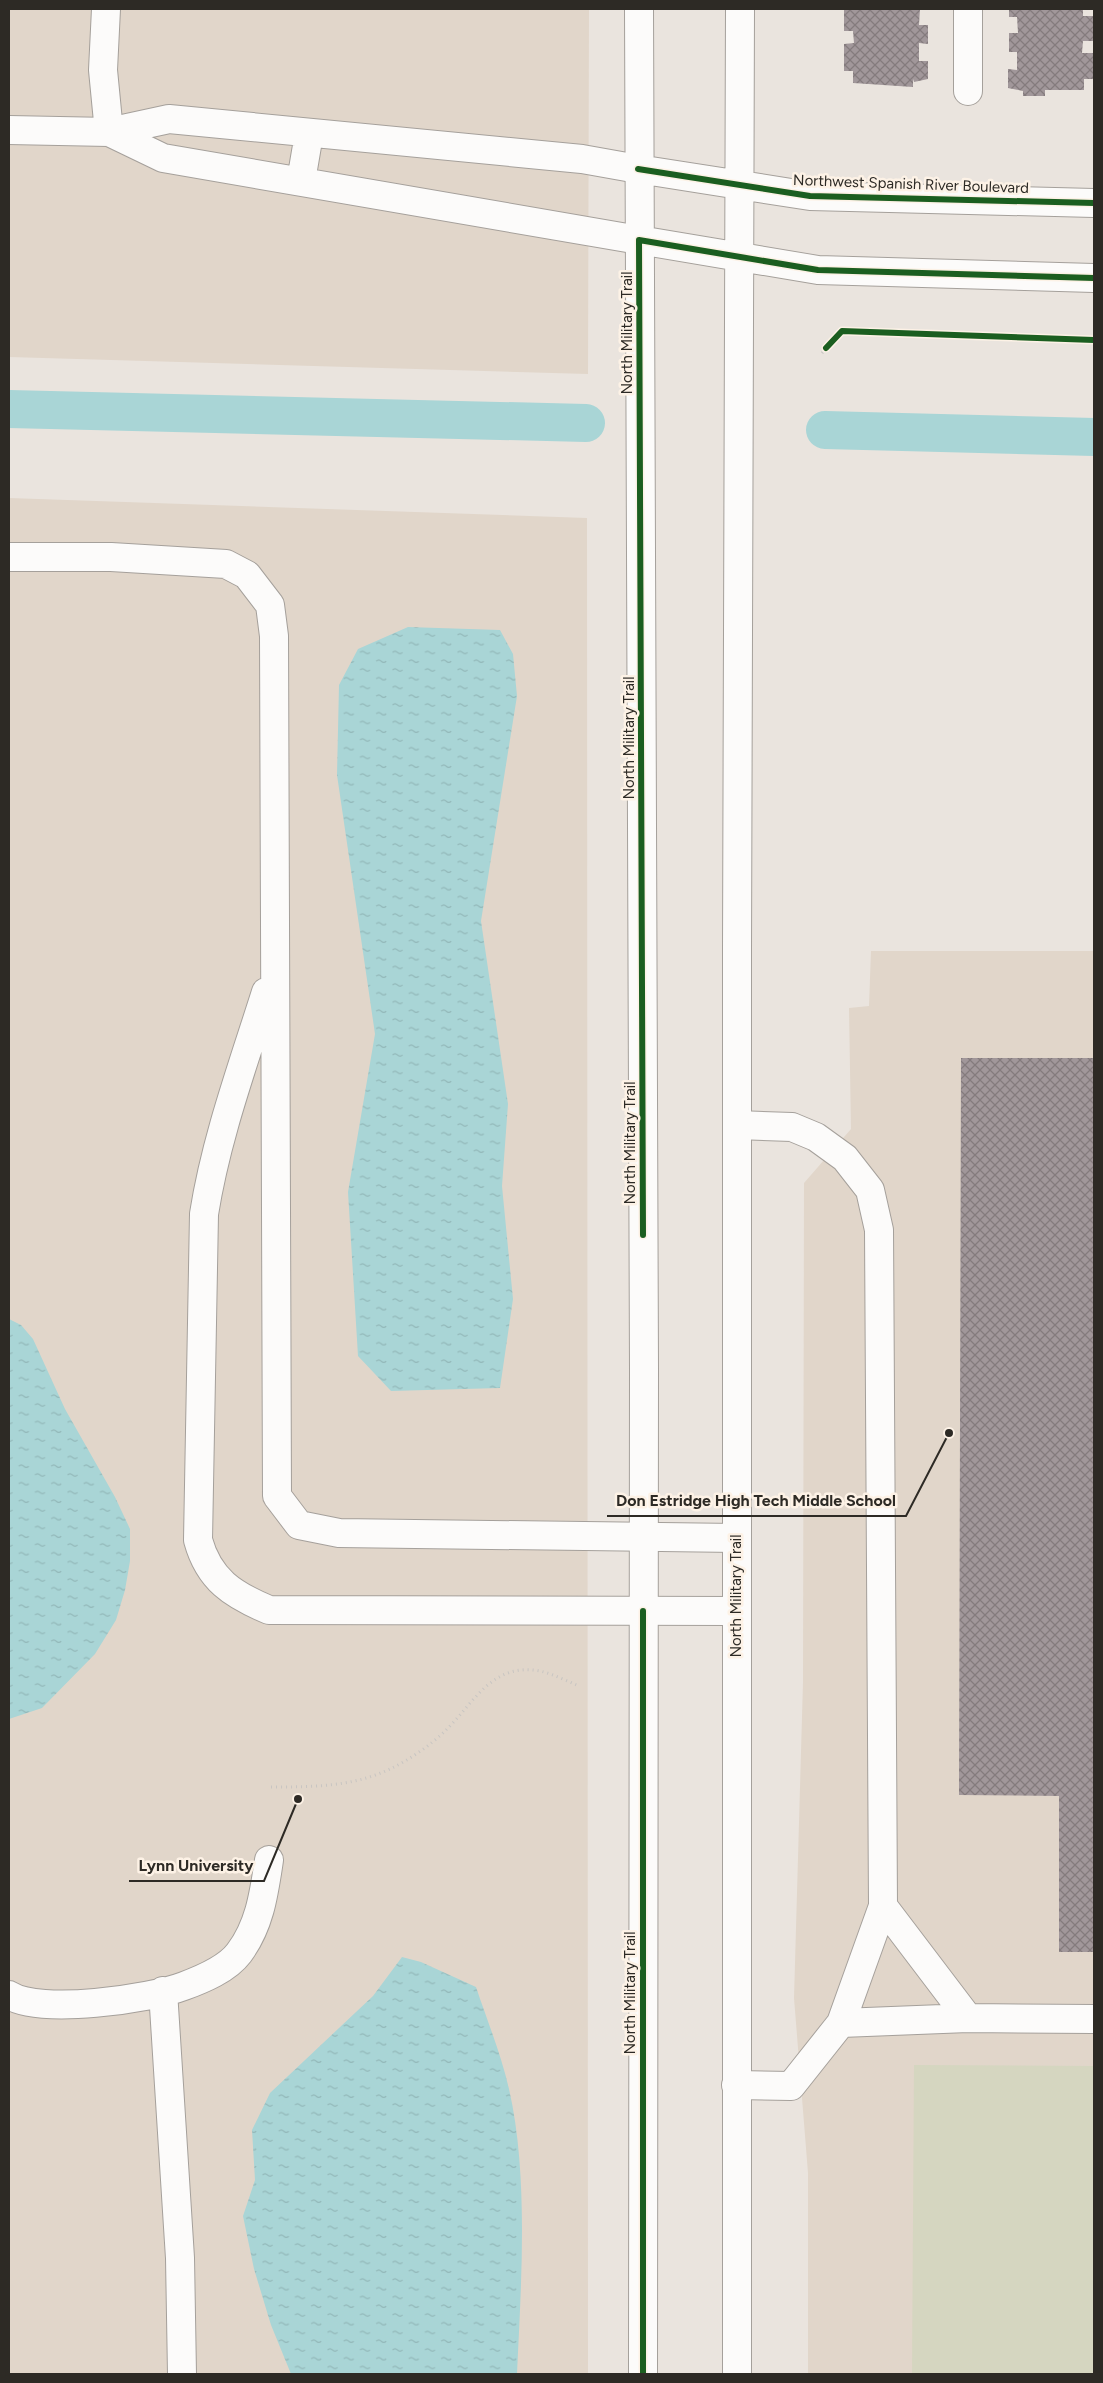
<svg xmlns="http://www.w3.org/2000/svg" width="1103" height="2383" font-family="Figtree,sans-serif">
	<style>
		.built { fill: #e1d6ca }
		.grass { fill: #d5d6c0 }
		.water { fill: url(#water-ripples) }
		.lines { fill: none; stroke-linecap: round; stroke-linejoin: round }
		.canal { stroke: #a9d5d6; stroke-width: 38 }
		.building { fill: url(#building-cross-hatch) }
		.minor-casing { stroke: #a5a09b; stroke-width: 30 }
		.major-casing { stroke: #a5a09b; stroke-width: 30 }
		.path { stroke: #c8c5c2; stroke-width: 3; stroke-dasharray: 1 4; stroke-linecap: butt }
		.minor { stroke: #fcfbfa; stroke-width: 28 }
		.major { stroke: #fcfbfa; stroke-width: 28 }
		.cycleway-casing { stroke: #fdf2e6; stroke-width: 9 }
		.cycleway { stroke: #1b5e20; stroke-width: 6 }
		.labels { text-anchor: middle; stroke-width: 5; stroke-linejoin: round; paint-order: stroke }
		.street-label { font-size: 15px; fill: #2d2a25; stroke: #fdf2e6 }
		.leader { fill: none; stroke: #2d2a25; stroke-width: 2 }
		.callout-dot { fill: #2d2a25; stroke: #fdf2e6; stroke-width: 2 }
		.callout-label { font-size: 16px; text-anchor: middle; font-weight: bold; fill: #2d2a25; stroke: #fdf2e6; stroke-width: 5; stroke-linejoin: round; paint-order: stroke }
	</style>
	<defs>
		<pattern id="water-ripples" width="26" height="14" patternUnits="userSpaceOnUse" patternTransform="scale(1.25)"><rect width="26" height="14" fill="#a9d5d6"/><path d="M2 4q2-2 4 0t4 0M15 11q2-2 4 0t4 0" fill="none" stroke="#92b7b8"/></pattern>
		<pattern id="building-cross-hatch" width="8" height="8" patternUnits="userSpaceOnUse" patternTransform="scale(1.25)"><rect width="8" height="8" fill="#a1979a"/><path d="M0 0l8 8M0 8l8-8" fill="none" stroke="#847b7d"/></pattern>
	</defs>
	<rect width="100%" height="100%" fill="#eae4de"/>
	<path class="built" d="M 9,9 L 589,9 L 588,374 L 9,357 Z
		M 9,498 L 587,518 L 588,2374 L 9,2374 Z
		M 871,951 L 1094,951 L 1094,2374 L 808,2374 L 808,2173 L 794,1998 L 803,1682 L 804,1183 L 851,1129 L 849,1008 L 869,1006 Z"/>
	<path class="grass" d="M 914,2065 L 1094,2066 L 1094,2374 L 912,2374 Z"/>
	<path class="water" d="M 408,627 L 500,630 L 513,654 L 517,696 L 481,921 L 508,1104 L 502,1186 L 513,1299 L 500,1388 L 391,1391 L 358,1356 L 348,1192 L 375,1034 L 337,775 L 339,685 L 358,649 Z
		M 9,1319 L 21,1325 L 33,1339 L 65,1409 L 115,1497 L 130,1529 L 130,1561 L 125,1590 L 116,1620 L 95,1654 L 42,1708 L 9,1719 Z
		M 402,1957 L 421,1962 L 476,1987 C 487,2020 501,2054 509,2089 C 529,2176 521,2285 517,2374 L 291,2374 L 271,2325 L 254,2269 L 243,2216 L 255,2180 L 252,2130 L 270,2093 L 373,1996 Z"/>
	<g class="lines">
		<path class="canal" d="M 9,409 L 586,423
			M 825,430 L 1094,437"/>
	</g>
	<path class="building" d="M 844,9 L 920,9 L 919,25 L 928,25 L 928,44 L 919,43 L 919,61 L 928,61 L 928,79 L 914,82 L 913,79 L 913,87 L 853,83 L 853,71 L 844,71 L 844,44 L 854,43 L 853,31 L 844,31 Z
		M 1009,9 L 1083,9 L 1083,16 L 1093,16 L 1093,41 L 1083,41 L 1082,53 L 1093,53 L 1093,79 L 1084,79 L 1084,90 L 1045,90 L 1045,96 L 1023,96 L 1023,91 L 1008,88 L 1008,69 L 1017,70 L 1017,52 L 1009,52 L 1009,33 L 1018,33 L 1017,17 L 1009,17 Z
		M 961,1058 L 1094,1058 L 1094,1952 L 1059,1952 L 1059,1796 L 959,1795 Z"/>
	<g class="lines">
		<defs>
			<path id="minor" d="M 968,91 L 968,9
				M 9,130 L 109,132 L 103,70 L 106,9
				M 638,169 L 582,159 L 169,119 L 109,132 L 163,158 L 639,240
				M 301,181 L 309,134
				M 9,557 L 111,557 L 226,564 L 247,575 L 270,605 L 274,636 L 277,1496 L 299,1525 L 339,1533 L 737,1538
				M 266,992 C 243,1065 216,1138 204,1214 L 198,1540 C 209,1580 233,1595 269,1610 L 736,1611
				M 737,1125 L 792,1127 L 816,1137 L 845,1158 L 870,1190 L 879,1230 L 883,1906 L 841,2023
				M 883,1906 L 968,2018
				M 163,1991 L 180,2258 L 182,2374
				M 9,1995 C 40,2015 150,1999 184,1986 C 203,1979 227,1969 239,1953 C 260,1925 264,1893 269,1860
				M 736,2085 L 791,2086 L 841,2023 L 968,2018 L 1094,2019"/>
			<path id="major" d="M 639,9 L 644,1369 L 643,2374
				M 638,169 L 810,196 L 1094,203
				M 639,240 L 818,270 L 1094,278
				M 737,2374 L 737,948 L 740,9"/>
		</defs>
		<use href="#minor" class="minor-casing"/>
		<use href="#major" class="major-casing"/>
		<path class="path" d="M 822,353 L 826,348
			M 271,1787 C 312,1787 352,1787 390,1769 C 409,1760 431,1745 446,1730 C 474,1703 492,1662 540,1671 C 553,1674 567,1681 579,1686"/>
		<use href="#minor" class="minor"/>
		<use href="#major" class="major"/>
		<defs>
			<path id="cycleway" d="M 638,169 L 810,196 L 1094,203
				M 826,348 L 842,331 L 1094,340
				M 643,1235 L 639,240 L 818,270 L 1094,278
				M 643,2374 L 643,1611"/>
		</defs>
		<use href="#cycleway" class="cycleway-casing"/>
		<use href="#cycleway" class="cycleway"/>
	</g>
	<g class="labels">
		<g class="street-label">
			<text transform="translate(911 184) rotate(2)" y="5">Northwest Spanish River Boulevard</text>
			<text transform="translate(627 333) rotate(-90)" y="5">North Military Trail</text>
			<text transform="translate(629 738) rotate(-90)" y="5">North Military Trail</text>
			<text transform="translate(630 1143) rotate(-90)" y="5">North Military Trail</text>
			<text transform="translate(736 1596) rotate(-90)" y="5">North Military Trail</text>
			<text transform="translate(630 1993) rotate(-90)" y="5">North Military Trail</text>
		</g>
	</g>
	<path class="leader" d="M949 1433L906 1516H607M298 1799L264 1881H129"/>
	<g class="callout-dot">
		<circle cx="949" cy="1433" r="5"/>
		<circle cx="298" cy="1799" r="5"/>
	</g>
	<g class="callout-label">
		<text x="756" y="1506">Don Estridge High Tech Middle School</text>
		<text x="196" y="1871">Lynn University</text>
	</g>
	<rect width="1103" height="2383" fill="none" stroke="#2d2a25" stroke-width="20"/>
</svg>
